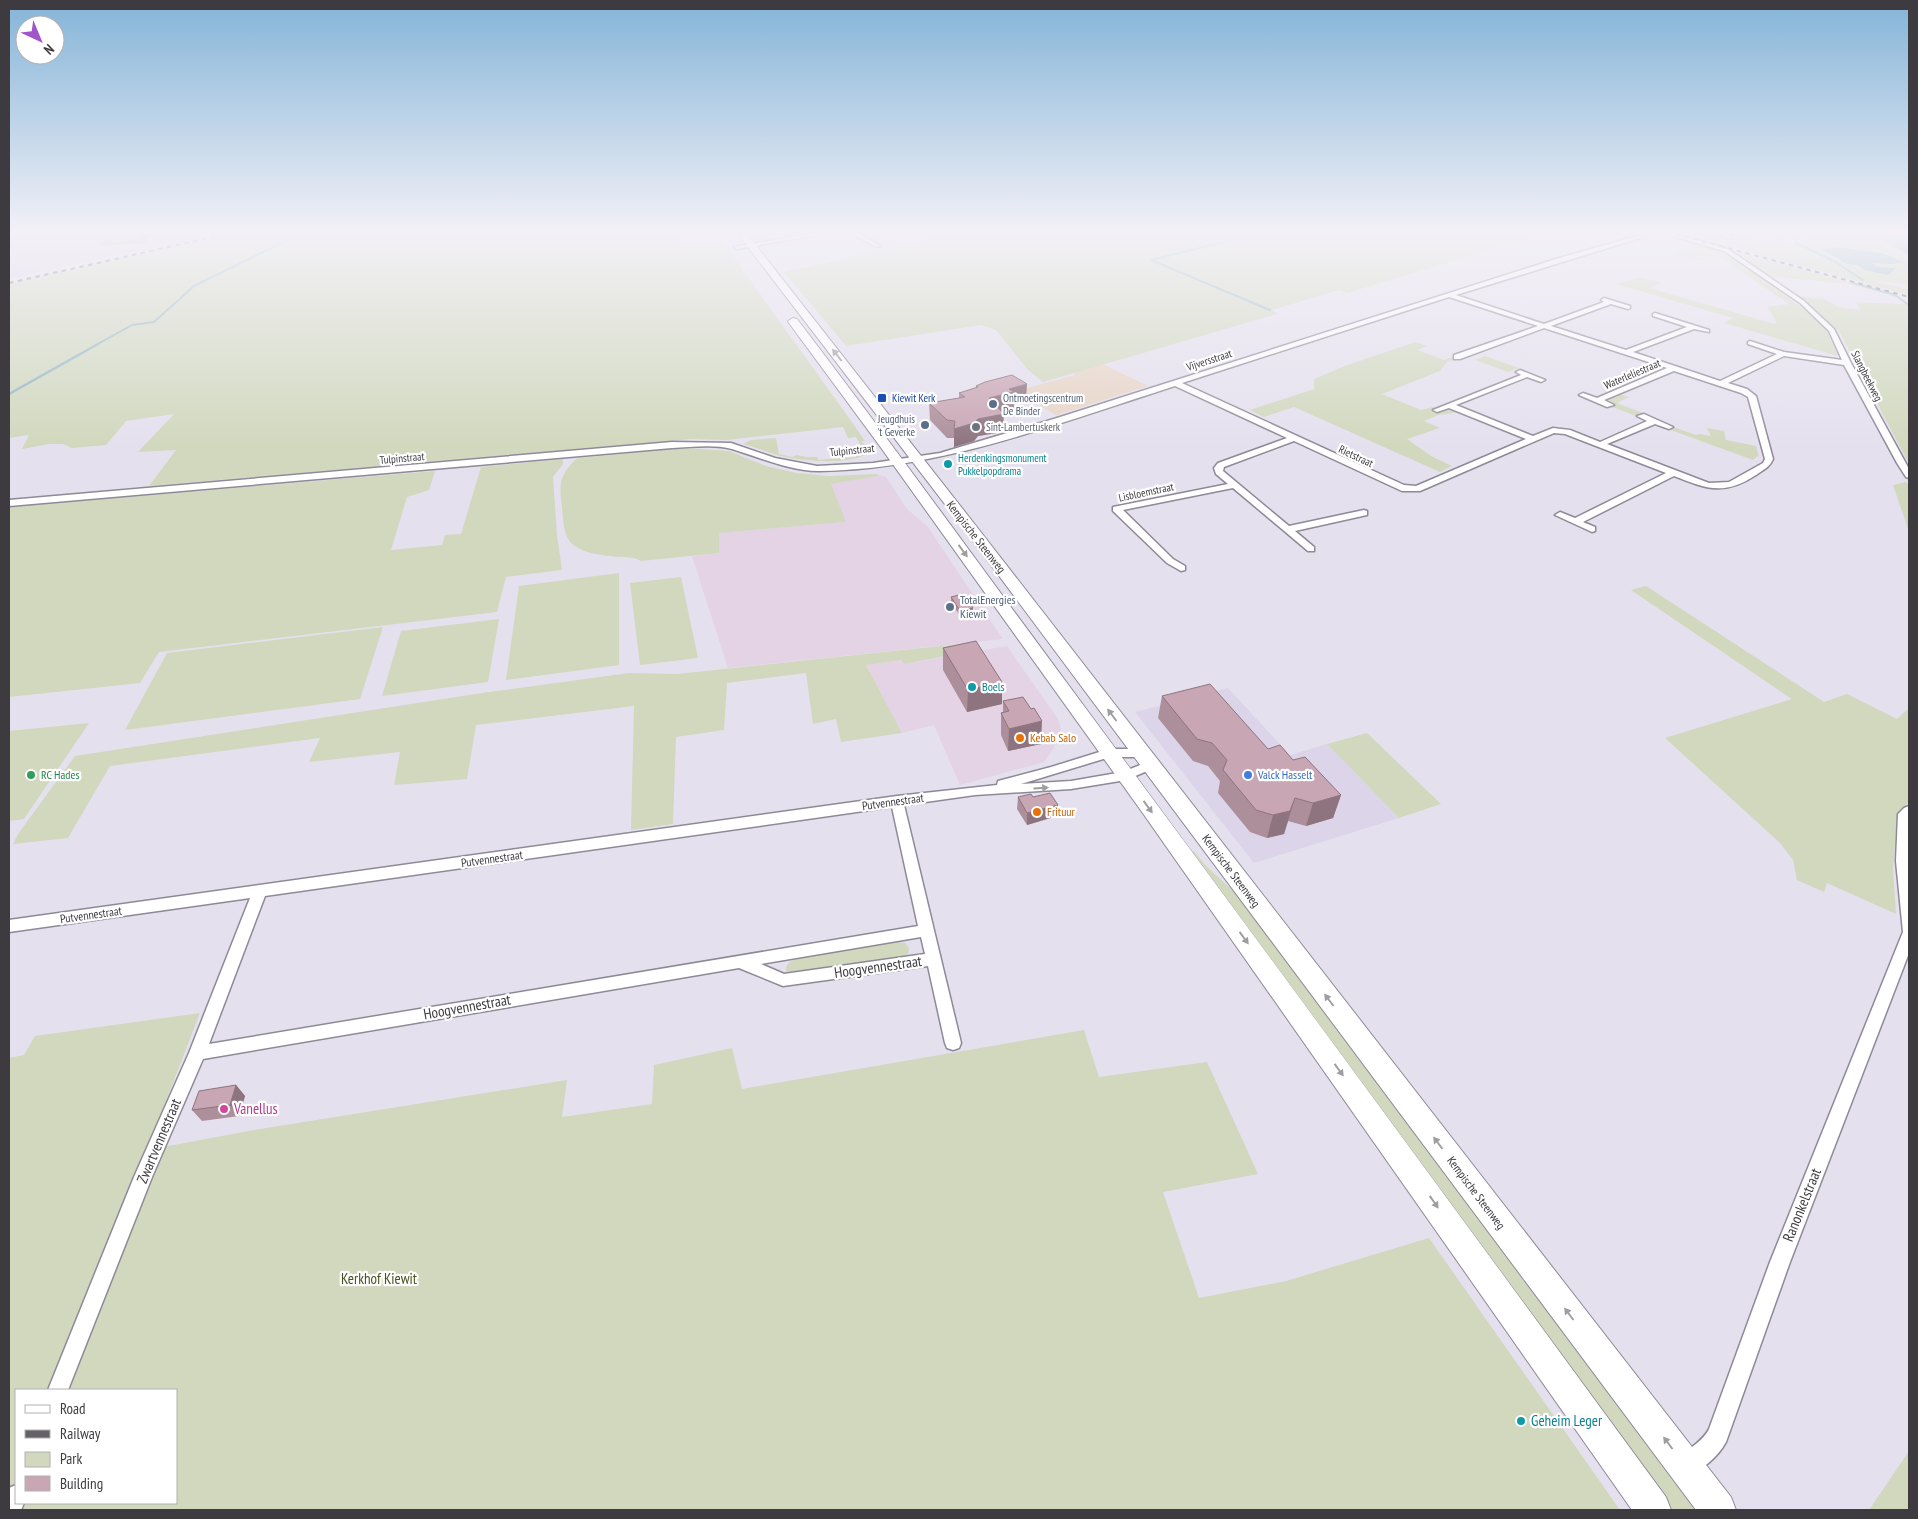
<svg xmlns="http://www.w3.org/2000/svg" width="1918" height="1519" font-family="'PT Sans Narrow',sans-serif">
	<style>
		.commercial { fill: #e4d3e4 }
		.built { fill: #dcd4e8 }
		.education { fill: #e8d5c6 }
		.green { fill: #d1d8bd; fill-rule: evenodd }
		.water { fill: #8fb5c1 }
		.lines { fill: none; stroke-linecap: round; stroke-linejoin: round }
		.stream-far1 { stroke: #8fb5c1; stroke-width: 2 }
		.stream { stroke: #8fb5c1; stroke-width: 2.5 }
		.minor-casing { stroke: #8e8996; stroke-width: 3 }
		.primary-casing { stroke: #8e8996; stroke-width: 2 }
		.minor { fill: #fff; fill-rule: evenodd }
		.primary { fill: #fff; fill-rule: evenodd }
		.rail { stroke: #646168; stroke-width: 2; stroke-dasharray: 4.5 4.5; stroke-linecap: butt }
		.wall { fill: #ad8f9b }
		.shaded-wall { fill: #8d747e }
		.building { fill: #c9a6b4; stroke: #8d747e }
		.oneway { fill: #9e9da0 }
		.transit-dot { fill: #1a4fb4; stroke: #fff; stroke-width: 2 }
		.service-dot { fill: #5c6f8a; stroke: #fff; stroke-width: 2 }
		.worship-dot { fill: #6b7280; stroke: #fff; stroke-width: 2 }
		.culture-dot { fill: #0f9aa8; stroke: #fff; stroke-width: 2 }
		.food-dot { fill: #e8710a; stroke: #fff; stroke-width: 2 }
		.leisure-dot { fill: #2e9e5b; stroke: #fff; stroke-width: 2 }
		.shop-dot { fill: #3f7fe0; stroke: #fff; stroke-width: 2 }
		.hotel-dot { fill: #d1479c; stroke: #fff; stroke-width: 2 }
		.labels { text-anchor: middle; stroke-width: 4.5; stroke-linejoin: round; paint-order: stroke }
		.far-street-label { font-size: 11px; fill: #3d3b40; stroke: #fff }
		.far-transit-label { font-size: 11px; fill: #164399; stroke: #fff; text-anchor: start }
		.far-service-label { font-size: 11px; fill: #4e5e75; stroke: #fff; text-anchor: start }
		.far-worship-label { font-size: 11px; fill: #5b616d; stroke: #fff; text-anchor: start }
		.far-culture-label { font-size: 11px; fill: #0d838f; stroke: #fff; text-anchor: start }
		.street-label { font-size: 12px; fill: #3d3b40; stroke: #fff }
		.service-label { font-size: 12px; fill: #4e5e75; stroke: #fff; text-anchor: start }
		.culture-label { font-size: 12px; fill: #0d838f; stroke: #fff; text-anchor: start }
		.food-label { font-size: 12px; fill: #c56008; stroke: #fff; text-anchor: start }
		.leisure-label { font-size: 12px; fill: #27864d; stroke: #fff; text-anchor: start }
		.shop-label { font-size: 12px; fill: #366cbe; stroke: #fff; text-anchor: start }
		.near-street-label { font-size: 15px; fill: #3d3b40; stroke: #fff }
		.near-hotel-label { font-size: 15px; fill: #b23c85; stroke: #fff; text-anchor: start }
		.near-park-label { font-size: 15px; fill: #48521e; stroke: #fff }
		.near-culture-label { font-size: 15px; fill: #0d838f; stroke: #fff; text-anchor: start }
	</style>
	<rect width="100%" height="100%" fill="#e5e0ee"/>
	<path class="commercial" d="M 877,474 L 886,477 L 907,509 L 928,527 L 1003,639 L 728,668 L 692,556 L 719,553 L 718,533 L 845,522 L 831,484 L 877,476 Z
		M 1007,646 L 1058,719 L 1061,729 L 1053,749 L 1044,762 L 960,785 L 934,725 L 902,733 L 866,665 L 903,660 L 904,664 Z"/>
	<path class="built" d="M 9,234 L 213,234 L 9,279 Z
		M 1228,688 L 1290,755 L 1327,744 L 1399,818 L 1254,863 L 1135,712 Z"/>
	<path class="education" d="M 1103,364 L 1148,386 L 1056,415 L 1023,395 L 1011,392 L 1076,375 L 1072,373 Z"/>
	<path class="green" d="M 234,234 L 672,234 L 681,247 L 724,244 L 854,425 L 865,441 L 861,442 L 866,445 L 869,452 C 853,466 802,461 781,456 C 768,453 756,447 743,444 L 751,440 L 776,438 L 779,454 L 792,457 L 797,455 L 806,457 L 818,457 L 818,460 L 856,457 L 857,451 L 863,449 L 856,437 L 848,438 L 843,427 L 726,440 L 691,439 L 149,486 L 176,450 L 138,452 L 174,414 L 126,421 L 106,445 L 72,448 L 63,444 L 49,444 L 22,449 L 29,435 L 9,438 L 9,284 Z
		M 960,234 L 1543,234 L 1347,293 L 1339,290 L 1272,310 L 1277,314 L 1043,382 L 1028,370 L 996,330 L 981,325 L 846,346 L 784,272 Z
		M 1682,234 L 1722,234 L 1727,238 L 1811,244 L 1804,236 L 1795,234 L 1909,234 L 1909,285 L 1881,281 L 1874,282 L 1909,289 L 1909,295 ZM 1836,247 L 1889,256 L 1903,262 L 1871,263 L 1876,264 L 1870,265 L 1896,268 L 1888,275 C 1867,268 1840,266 1822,250 Z
		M 1704,244 L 1731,256 L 1808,312 L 1826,329 L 1838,356 L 1724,323 L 1733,318 L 1616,284 L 1640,277 L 1661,283 L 1649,288 L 1775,324 L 1776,321 L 1767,307 L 1789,304 L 1717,255 L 1699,260 L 1673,253 Z
		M 1728,250 L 1899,296 L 1896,297 L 1851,284 L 1766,276 Z
		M 1797,296 L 1825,299 L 1838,307 L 1860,310 L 1856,302 L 1897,304 L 1909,303 L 1909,464 L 1839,331 Z
		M 1415,342 L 1427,346 L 1417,350 L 1444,360 L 1453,357 L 1458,358 L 1447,362 L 1440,371 L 1382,394 L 1421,410 L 1433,407 L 1435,407 L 1431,410 L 1437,413 L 1448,410 L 1460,412 L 1438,415 L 1424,421 L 1440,428 L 1407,439 L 1431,456 L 1452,466 L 1440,472 L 1294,407 L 1264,417 L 1250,410 L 1314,389 L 1314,379 L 1342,367 Z
		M 1485,356 L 1519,368 L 1508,372 L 1475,360 Z
		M 1620,394 L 1629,397 L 1617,403 L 1643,413 L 1636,416 L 1610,406 L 1613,404 L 1608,399 Z
		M 1673,427 L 1696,435 L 1700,434 L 1711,436 L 1707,428 L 1724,431 L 1726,440 L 1756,446 L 1759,457 L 1757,456 L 1753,460 L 1668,429 Z
		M 686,448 L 729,451 L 766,466 L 796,473 L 829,476 L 877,474 L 877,476 L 831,484 L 846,522 L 719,533 L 719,553 L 641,561 C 635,557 627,557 619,557 C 602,555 572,554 566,534 C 563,526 563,516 562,507 C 559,484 559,476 576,459 L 579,458 Z
		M 563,459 L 563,464 L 553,477 L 557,535 L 562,570 L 506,577 L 497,612 L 159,652 L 140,683 L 9,697 L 9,507 L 435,471 L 429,490 L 407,497 L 391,550 L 442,545 L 445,535 L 461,534 L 481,467 Z
		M 1906,482 L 1909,485 L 1909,532 L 1893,485 Z
		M 619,573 L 619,665 L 506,680 L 519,586 Z
		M 681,577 L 698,658 L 640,665 L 630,583 Z
		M 1646,586 L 1824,702 L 1847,694 L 1897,719 L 1909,708 L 1909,801 L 1897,819 L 1893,870 L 1896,914 L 1827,883 L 1824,892 L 1797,880 L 1793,860 L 1780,843 L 1665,738 L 1792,699 L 1631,590 Z
		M 499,619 L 488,682 L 382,696 L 401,631 Z
		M 383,627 L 360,699 L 125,730 L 167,653 Z
		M 969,643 L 972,651 L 904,664 L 902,660 L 866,665 L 902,733 L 841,742 L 836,719 L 813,724 L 806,673 L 727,683 L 724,730 L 676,737 L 673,824 L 631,830 L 634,706 L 476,725 L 467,779 L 394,785 L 400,752 L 309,762 L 320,738 L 110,766 L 68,838 L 13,844 L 18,834 L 75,756 L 482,693 L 629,673 L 677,674 Z
		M 89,723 L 24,819 L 9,821 L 9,731 Z
		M 1367,733 L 1441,804 L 1399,818 L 1327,744 Z
		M 1194,851 L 1205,865 L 1243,900 L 1699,1510 L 1671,1510 L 1199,868 L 1190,852 Z
		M 898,942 L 905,943 L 909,948 L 908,955 L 904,958 L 787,974 C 784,965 789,962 796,959 Z
		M 200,1013 L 147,1150 L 254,1130 L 567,1080 L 562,1117 L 652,1104 L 654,1065 L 732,1048 L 742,1089 L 1084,1030 L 1099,1077 L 1207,1062 L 1258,1174 L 1163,1192 L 1199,1298 L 1286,1281 L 1429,1238 L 1620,1510 L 9,1510 L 9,1058 L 24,1055 L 35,1036 ZM 16,1390 L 176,1390 L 176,1503 L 16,1503 Z
		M 1909,1451 L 1909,1510 L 1869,1510 Z"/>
	<path class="water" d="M 1873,234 L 1909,234 L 1909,255 Z
		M 1836,247 L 1881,253 L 1904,262 L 1891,264 L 1871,263 L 1877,265 L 1873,266 L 1896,268 L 1888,275 L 1865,270 L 1856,265 L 1847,264 L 1822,250 Z"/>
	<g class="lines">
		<path class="stream-far1" d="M 1256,234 L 1151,260 L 1270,310
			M 1794,234 L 1796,243 L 1832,260 L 1863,280
			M 1853,283 L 1895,295 L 1909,305
			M 96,345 L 132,325 L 154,322 L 194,286 L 300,234"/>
		<path class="stream" d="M 9,394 L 98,344"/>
		<defs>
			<path id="minor" d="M 9,234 L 14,234 L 9,237 Z
				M 809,234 L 822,234 L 737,249 L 734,247 Z
				M 852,234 L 859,234 L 881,246 L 876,247 Z
				M 1644,234 L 1653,234 L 1456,295 L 1544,324 L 1604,302 L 1601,300 L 1604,298 L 1630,306 L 1630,308 L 1628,309 L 1611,304 L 1551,326 L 1626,350 L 1687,327 L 1653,316 L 1653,314 L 1655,313 L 1709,330 L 1709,332 L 1694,329 L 1633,352 L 1720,381 L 1777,354 L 1748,344 L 1748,342 L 1750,341 L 1784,352 L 1842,360 L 1829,331 L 1800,303 L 1724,251 L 1666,234 L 1675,234 L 1728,249 L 1804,301 L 1834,329 L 1851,363 L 1909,469 L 1909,478 L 1906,477 L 1897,463 L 1844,365 L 1784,356 L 1728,383 L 1747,389 L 1756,396 L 1773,459 C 1770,467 1763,470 1756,475 C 1724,496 1707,489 1674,476 L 1583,522 L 1595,527 L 1595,531 L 1592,532 L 1555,515 L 1560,512 L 1575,518 L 1666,473 L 1565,434 L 1554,433 L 1420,491 L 1402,491 L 1294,441 L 1224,467 L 1223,471 L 1289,526 L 1364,510 L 1367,511 L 1367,515 L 1295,531 L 1314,547 L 1314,551 L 1308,551 L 1233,488 L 1123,510 L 1173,559 L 1185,566 L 1185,570 L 1181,571 L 1167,563 L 1113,511 L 1113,507 L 1228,484 L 1216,474 L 1214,468 L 1218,463 L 1287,438 L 1175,386 C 1059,423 942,469 820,471 C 793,472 758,457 732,449 C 714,444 691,447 672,448 L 9,506 L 9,500 L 672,442 L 731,443 L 775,458 L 817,466 L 873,463 L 940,453 L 1057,418 L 1559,258 ZM 1449,297 L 1538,326 L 1454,355 L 1454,359 L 1460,359 L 1544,328 L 1667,368 L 1597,398 L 1583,393 L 1579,395 L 1607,407 L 1614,405 L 1604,400 L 1674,371 L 1741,393 L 1748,397 L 1765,459 L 1763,463 L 1729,482 L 1709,483 L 1607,444 L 1655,424 L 1669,429 L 1673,427 L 1644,414 L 1637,416 L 1647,421 L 1600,442 L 1570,430 L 1553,428 L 1533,436 L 1456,405 L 1527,377 L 1541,382 L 1545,380 L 1520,370 L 1516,372 L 1521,375 L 1433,410 L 1437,412 L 1449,408 L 1526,439 L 1416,486 L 1404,485 L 1182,383 Z
				M 1722,234 L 1728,234 L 1732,238 L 1727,239 Z
				M 1109,749 L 1141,749 L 1147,753 L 1141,757 L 1110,757 L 1021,784 L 1071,781 L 1123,772 L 1150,761 L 1156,765 L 1154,768 L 1126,780 L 1071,789 L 975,795 L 904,805 L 961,1043 L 959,1048 L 953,1050 L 947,1048 L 945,1043 L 928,966 L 783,986 L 739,968 L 203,1059 L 152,1177 L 68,1390 L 48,1390 L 134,1177 L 189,1053 L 250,898 L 9,932 L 9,920 L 897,796 L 997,785 L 998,781 L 1051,767 ZM 892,807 L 918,926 L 209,1044 L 265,896 ZM 921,937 L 925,954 L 784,974 L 761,964 Z
				M 1909,806 L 1909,953 L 1790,1262 L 1726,1442 C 1718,1457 1702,1470 1686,1477 L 1678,1474 L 1675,1466 C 1682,1450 1701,1445 1709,1429 L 1770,1262 L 1903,932 L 1896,861 L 1898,814 L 1904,808 Z
				M 16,1485 L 16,1503 L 24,1503 L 21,1510 L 9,1510 L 9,1488 Z"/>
			<path id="primary" d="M 738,234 L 747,234 L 980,531 L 1731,1497 L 1736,1510 L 1696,1510 L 970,537 Z
				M 793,318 L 797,319 C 888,438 975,559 1064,679 C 1266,951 1466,1224 1666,1497 L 1671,1510 L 1632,1510 L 1142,812 L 879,445 L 789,323 L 788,321 Z"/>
		</defs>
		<use href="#minor" class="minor-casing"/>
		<use href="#primary" class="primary-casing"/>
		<use href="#minor" class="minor"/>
		<use href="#primary" class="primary"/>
		<path class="rail" d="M 1676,234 L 1909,297
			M 9,283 L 226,234"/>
	</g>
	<path class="wall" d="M 96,234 L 154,234 L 143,243 L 101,246 Z
		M 976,386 L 1026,401 L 1014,404 L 1014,409 L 1002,412 L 1003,432 L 978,436 L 974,441 L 954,447 L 954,438 L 947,438 L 930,420 L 929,403 L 959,398 L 959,393 L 976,388 Z
		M 951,597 L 973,613 L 960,616 L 951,602 Z
		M 943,648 L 1002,704 L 967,712 L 943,670 Z
		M 1162,696 L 1268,749 L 1293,760 L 1341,795 L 1333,818 L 1306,826 L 1288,821 L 1284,834 L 1267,838 L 1250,832 L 1218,793 L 1220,781 L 1208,766 L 1193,761 L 1158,718 Z
		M 1003,701 L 1041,744 L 1008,751 L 1001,735 L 1001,713 L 1003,712 Z
		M 1018,797 L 1033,797 L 1058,805 L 1057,816 L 1027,825 L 1017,809 Z
		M 236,1085 L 245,1096 L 239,1116 L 202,1121 L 192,1110 Z"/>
	<path class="shaded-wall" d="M 139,234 L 154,234 L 143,243 Z
		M 1027,384 L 1026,401 L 1014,404 L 1014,409 L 997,413 L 1004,414 L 1003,432 L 978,436 L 974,441 L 954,447 L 954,429 L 989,398 L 1009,389 Z
		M 973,608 L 973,613 L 960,616 L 960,611 Z
		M 1002,682 L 1002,704 L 967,712 L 968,690 Z
		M 1042,721 L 1041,744 L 1008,751 L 1009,729 Z
		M 1341,795 L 1333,818 L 1306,826 L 1313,803 Z
		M 1295,798 L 1284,834 L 1267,838 L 1273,815 Z
		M 1058,805 L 1057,816 L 1027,825 L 1027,813 Z
		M 236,1085 L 245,1096 L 239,1116 L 230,1105 Z"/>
	<path class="building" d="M 1012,375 L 1027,384 L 1009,389 L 1014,392 L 989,398 L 997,405 L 995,405 L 1004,414 L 978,419 L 974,423 L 954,429 L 955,421 L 947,420 L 929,403 L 965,397 L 959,393 L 978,387 L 976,386 L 985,382 Z
		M 963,594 L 973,608 L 960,611 L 951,597 Z
		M 976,641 L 1002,682 L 968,690 L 943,648 Z
		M 1210,684 L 1268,749 L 1280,745 L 1293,760 L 1305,757 L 1341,795 L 1313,803 L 1295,798 L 1290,811 L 1273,815 L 1256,810 L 1223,770 L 1227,760 L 1212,743 L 1197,739 L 1162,696 Z
		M 1023,697 L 1031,709 L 1034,708 L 1042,721 L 1009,729 L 1001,713 L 1009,711 L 1003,701 Z
		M 1050,793 L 1058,805 L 1027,813 L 1018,797 L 1031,794 L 1033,797 Z
		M 236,1085 L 230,1105 L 192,1110 L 199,1091 Z"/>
	<defs><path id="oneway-solid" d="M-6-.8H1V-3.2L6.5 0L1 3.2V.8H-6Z" transform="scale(1.25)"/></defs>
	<g class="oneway">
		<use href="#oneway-solid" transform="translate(837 355) rotate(-128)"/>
		<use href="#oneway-solid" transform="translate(963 551) rotate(54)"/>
		<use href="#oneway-solid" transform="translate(1112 715) rotate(-127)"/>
		<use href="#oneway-solid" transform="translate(1041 788) rotate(-3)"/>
		<use href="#oneway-solid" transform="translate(1148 807) rotate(54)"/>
		<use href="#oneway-solid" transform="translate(1244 938) rotate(54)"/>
		<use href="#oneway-solid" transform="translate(1329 1000) rotate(-127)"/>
		<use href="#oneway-solid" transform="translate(1339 1070) rotate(54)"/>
		<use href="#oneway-solid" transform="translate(1438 1143) rotate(-127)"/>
		<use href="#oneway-solid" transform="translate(1434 1202) rotate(55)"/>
		<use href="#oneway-solid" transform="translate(1569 1314) rotate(-127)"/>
		<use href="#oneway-solid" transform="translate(1668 1443) rotate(-127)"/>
	</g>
	<linearGradient id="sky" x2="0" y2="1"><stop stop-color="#84b4d8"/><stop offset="0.52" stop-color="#f3f1f7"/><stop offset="1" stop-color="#f3f1f7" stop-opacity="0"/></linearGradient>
	<rect width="1918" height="447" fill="url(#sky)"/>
	<rect class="transit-dot" x="877" y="393" width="10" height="10" rx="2.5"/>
	<g class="service-dot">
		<circle cx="993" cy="404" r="5"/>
		<circle cx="925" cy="425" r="5"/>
		<circle cx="950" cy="607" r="5"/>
	</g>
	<circle class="worship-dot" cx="976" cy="427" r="5"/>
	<g class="culture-dot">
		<circle cx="948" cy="464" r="5"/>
		<circle cx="972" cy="687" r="5"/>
		<circle cx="1521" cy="1421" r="5"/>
	</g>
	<g class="food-dot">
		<circle cx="1020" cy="738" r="5"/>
		<circle cx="1037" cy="812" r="5"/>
	</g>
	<circle class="leisure-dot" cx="31" cy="775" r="5"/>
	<circle class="shop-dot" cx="1248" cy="775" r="5"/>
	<circle class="hotel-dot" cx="224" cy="1109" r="5"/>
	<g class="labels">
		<g class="far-street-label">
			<text transform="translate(1209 360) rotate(-18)" y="4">Vijversstraat</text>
			<text transform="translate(1632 374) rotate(-23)" y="4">Waterleliestraat</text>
			<text transform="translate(1867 376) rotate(63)" y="4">Slangbeekweg</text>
			<text transform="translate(852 450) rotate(-6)" y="4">Tulpinstraat</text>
			<text transform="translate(1356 456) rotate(25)" y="4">Rietstraat</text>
			<text transform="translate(402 458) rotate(-5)" y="4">Tulpinstraat</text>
			<text transform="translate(1146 492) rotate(-12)" y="4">Lisbloemstraat</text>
		</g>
		<g class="far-transit-label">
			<text x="892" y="402">Kiewit Kerk</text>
		</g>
		<g class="far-service-label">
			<text x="1003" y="402">Ontmoetingscentrum<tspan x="1003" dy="13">De Binder</tspan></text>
			<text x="915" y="423" text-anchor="end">Jeugdhuis<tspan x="915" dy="13">'t Geverke</tspan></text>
		</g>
		<g class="far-worship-label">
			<text x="986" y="431">Sint-Lambertuskerk</text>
		</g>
		<g class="far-culture-label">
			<text x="958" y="462">Herdenkingsmonument<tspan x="958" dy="13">Pukkelpopdrama</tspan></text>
		</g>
		<g class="street-label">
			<text transform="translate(976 537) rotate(52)" y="4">Kempische Steenweg</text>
			<text transform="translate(893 802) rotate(-8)" y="4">Putvennestraat</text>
			<text transform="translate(492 859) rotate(-8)" y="4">Putvennestraat</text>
			<text transform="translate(1231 871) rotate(53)" y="4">Kempische Steenweg</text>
			<text transform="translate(91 915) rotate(-8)" y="4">Putvennestraat</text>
			<text transform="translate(1476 1193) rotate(53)" y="4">Kempische Steenweg</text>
		</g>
		<g class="service-label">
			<text x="960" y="604">TotalEnergies<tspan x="960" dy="14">Kiewit</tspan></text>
		</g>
		<g class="culture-label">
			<text x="982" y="691">Boels</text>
		</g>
		<g class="food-label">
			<text x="1030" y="742">Kebab Salo</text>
			<text x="1047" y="816">Frituur</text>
		</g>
		<g class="leisure-label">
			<text x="41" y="779">RC Hades</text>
		</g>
		<g class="shop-label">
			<text x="1258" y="779">Valck Hasselt</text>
		</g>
		<g class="near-street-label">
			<text transform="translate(878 967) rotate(-8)" y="5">Hoogvennestraat</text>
			<text transform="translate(467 1007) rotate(-10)" y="5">Hoogvennestraat</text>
			<text transform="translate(159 1141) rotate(-67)" y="5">Zwartvennestraat</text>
			<text transform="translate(1802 1205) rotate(-68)" y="5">Ranonkelstraat</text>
		</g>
		<g class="near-hotel-label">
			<text x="234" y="1114">Vanellus</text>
		</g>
		<g class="near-park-label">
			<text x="379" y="1284">Kerkhof Kiewit</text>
		</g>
		<g class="near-culture-label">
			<text x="1531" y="1426">Geheim Leger</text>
		</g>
	</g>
	<rect width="1918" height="1519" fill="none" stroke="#3d3b40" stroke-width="20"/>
	<rect x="15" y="1389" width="162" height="115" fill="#ffffff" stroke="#b1b1b3"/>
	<rect x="25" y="1405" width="25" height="8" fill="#ffffff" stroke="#b1b1b3"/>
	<text x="60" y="1414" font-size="15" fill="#3d3b40">Road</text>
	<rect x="25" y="1430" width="25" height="8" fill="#646168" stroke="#b1b1b3"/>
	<text x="60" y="1439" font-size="15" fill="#3d3b40">Railway</text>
	<rect x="25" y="1452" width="25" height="15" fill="#d1d8bd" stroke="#b1b1b3"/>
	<text x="60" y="1464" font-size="15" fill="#3d3b40">Park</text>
	<rect x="25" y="1476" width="25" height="15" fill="#c9a6b4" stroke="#b1b1b3"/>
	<text x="60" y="1489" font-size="15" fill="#3d3b40">Building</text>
	<g transform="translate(40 40) rotate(136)"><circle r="24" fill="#ffffff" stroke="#b1b1b3"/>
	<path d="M0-4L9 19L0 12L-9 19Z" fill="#a056c9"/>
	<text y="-8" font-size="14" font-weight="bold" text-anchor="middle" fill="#3d3b40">N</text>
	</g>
</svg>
